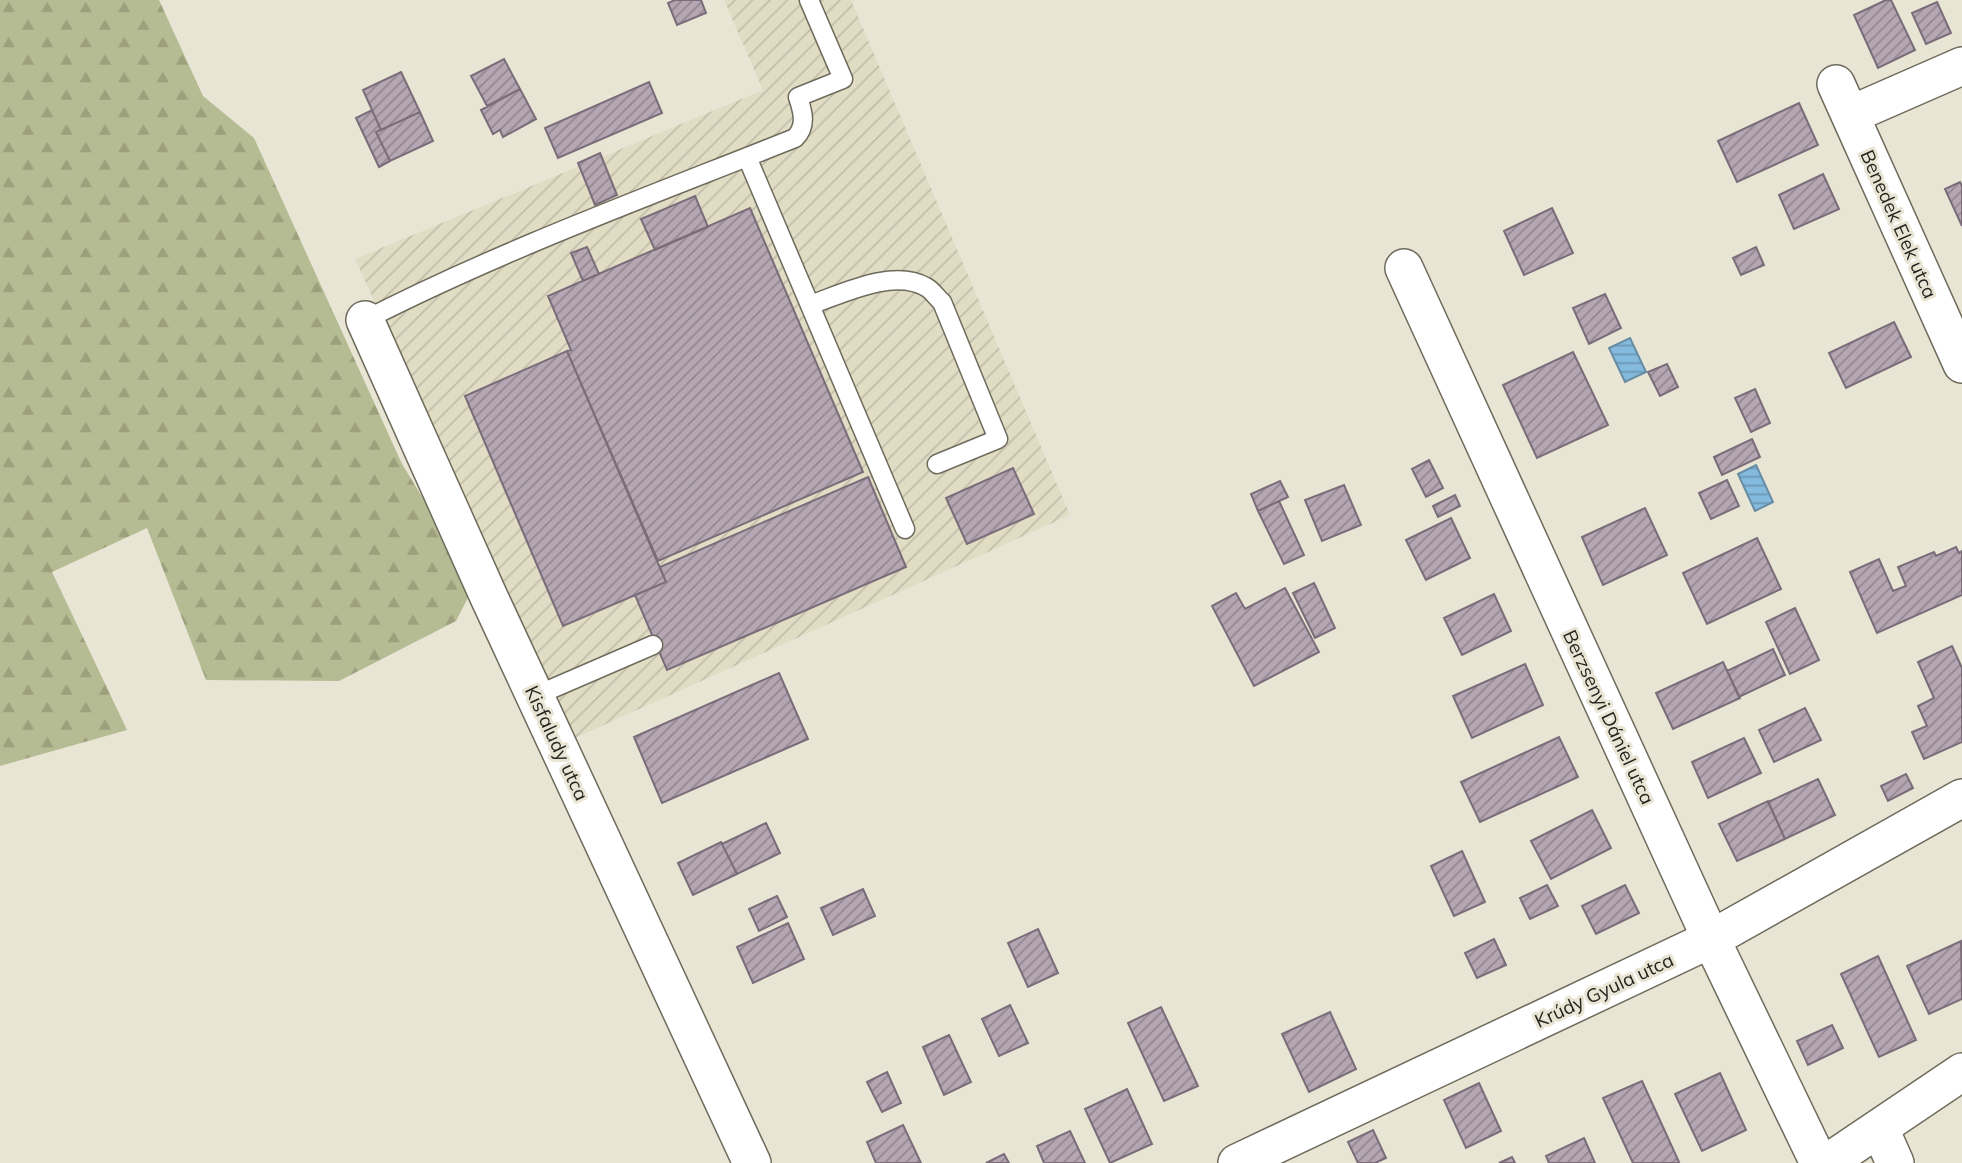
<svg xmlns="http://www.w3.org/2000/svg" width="1962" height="1163" font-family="Mulish,sans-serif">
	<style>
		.industrial { fill: url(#industrial-furrows) }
		.forest { fill: url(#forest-firs) }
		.water { fill: url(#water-rules); stroke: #678da4; stroke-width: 2 }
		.building { fill: url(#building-hatch); stroke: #7a6d79; stroke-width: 2 }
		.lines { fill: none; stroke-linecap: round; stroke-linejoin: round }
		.service-casing { stroke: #6e6b5c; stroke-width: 21 }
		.minor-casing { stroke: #6e6b5c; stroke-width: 40 }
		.service { stroke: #fff; stroke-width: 18 }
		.minor { stroke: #fff; stroke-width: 37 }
		.labels { text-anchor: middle; stroke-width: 6; stroke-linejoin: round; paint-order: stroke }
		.street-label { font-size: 19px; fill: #24231d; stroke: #e8e5d5 }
	</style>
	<defs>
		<pattern id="industrial-furrows" width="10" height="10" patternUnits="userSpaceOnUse" patternTransform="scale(1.75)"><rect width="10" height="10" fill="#e1ddc5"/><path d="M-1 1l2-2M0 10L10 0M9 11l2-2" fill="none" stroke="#c1bda9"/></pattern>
		<pattern id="forest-firs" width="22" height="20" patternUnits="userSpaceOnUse" patternTransform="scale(1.75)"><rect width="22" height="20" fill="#b5bb92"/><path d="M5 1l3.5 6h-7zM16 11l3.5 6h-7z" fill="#9ca07d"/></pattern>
		<pattern id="water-rules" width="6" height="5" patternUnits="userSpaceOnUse" patternTransform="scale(1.75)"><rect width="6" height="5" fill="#84bade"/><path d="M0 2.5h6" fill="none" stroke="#6c97b3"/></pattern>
		<pattern id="building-hatch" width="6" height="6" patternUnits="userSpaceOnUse" patternTransform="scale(1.75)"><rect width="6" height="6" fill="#b4a6b2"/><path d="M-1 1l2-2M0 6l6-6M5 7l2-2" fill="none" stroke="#928790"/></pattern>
	</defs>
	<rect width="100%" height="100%" fill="#e8e5d5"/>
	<path class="industrial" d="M 724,0 L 851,0 L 1070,515 L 575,738 L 355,259 L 763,90 Z"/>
	<path class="forest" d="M 0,0 L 159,0 L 203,96 L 254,138 L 402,464 L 475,584 L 456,621 L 339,681 L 206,680 L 147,528 L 52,572 L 127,730 L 0,766 Z"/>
	<path class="water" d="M 1630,338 L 1646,372 L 1625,382 L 1609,348 Z
		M 1756,465 L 1773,502 L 1755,511 L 1738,474 Z"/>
	<path class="building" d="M 675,0 L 701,0 L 706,13 L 677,25 L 668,3 Z
		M 1886,0 L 1891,0 L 1915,50 L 1878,68 L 1854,15 Z
		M 1937,2 L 1951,33 L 1926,44 L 1912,13 Z
		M 504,59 L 520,89 L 487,106 L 471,76 Z
		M 401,72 L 420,112 L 381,130 L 363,90 Z
		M 649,82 L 662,113 L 558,158 L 545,128 Z
		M 520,89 L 536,119 L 503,137 L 500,130 L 493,134 L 481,110 Z
		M 1799,103 L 1818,145 L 1737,182 L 1718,141 Z
		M 372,110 L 381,130 L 376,132 L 390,161 L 379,167 L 356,118 Z
		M 420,112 L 433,141 L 390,161 L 376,132 Z
		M 600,153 L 617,195 L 595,205 L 578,163 Z
		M 1823,174 L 1839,209 L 1794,229 L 1779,195 Z
		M 1960,182 L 1962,186 L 1962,226 L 1945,189 Z
		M 695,196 L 708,227 L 655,250 L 641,219 Z
		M 750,208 L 863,472 L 658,561 L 567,351 L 571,350 L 548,296 Z
		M 1552,208 L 1573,253 L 1524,275 L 1504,231 Z
		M 587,247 L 599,274 L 583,281 L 571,253 Z
		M 1756,247 L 1764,265 L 1741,275 L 1733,258 Z
		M 1605,294 L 1621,328 L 1589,344 L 1573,308 Z
		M 1894,322 L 1911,357 L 1846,388 L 1829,353 Z
		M 567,351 L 666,582 L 563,626 L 465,396 Z
		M 1573,352 L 1608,425 L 1537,458 L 1503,385 Z
		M 1667,364 L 1678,387 L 1660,396 L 1648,372 Z
		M 1755,389 L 1770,423 L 1751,432 L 1735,398 Z
		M 1752,439 L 1760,457 L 1722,475 L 1714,457 Z
		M 1429,460 L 1443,488 L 1426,497 L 1412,469 Z
		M 1013,468 L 1034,514 L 967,544 L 946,498 Z
		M 868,477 L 906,567 L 667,670 L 635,595 L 666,582 L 660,567 Z
		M 1727,480 L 1739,506 L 1711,519 L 1699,493 Z
		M 1280,481 L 1288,497 L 1258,511 L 1251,494 Z
		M 1344,485 L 1361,525 L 1322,541 L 1305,500 Z
		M 1455,495 L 1460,506 L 1438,517 L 1433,506 Z
		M 1279,501 L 1304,555 L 1284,564 L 1258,511 Z
		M 1645,508 L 1667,555 L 1603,585 L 1582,537 Z
		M 1451,518 L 1470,558 L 1426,580 L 1406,540 Z
		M 1757,538 L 1781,589 L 1707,624 L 1683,573 Z
		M 1956,547 L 1959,553 L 1962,551 L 1962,595 L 1877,633 L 1850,572 L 1879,559 L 1893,591 L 1906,586 L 1898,567 L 1934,552 L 1936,556 Z
		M 1314,583 L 1335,628 L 1315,638 L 1293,593 Z
		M 1285,588 L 1319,652 L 1254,686 L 1212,606 L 1236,593 L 1245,609 Z
		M 1494,594 L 1511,631 L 1462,655 L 1444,618 Z
		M 1795,608 L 1819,660 L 1790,674 L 1766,622 Z
		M 1952,646 L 1962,668 L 1962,742 L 1924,759 L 1912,732 L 1927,726 L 1918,706 L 1934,698 L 1918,662 Z
		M 1773,649 L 1785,675 L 1739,697 L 1727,671 Z
		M 1723,662 L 1740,698 L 1673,729 L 1656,693 Z
		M 1525,664 L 1543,705 L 1472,738 L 1453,696 Z
		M 779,673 L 808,739 L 662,803 L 634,737 Z
		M 1805,708 L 1821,740 L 1774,762 L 1759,730 Z
		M 1559,737 L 1578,777 L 1480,822 L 1461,782 Z
		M 1744,738 L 1761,773 L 1708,798 L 1692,762 Z
		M 1906,774 L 1913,788 L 1888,801 L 1881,786 Z
		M 1818,779 L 1835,815 L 1785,839 L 1768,802 Z
		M 1768,801 L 1785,839 L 1737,861 L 1719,824 Z
		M 1592,810 L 1611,848 L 1551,879 L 1531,841 Z
		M 766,823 L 780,853 L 737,874 L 722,844 Z
		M 721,842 L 737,874 L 693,895 L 678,863 Z
		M 1462,851 L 1485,902 L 1454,916 L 1431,866 Z
		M 1547,885 L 1558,906 L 1530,919 L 1520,898 Z
		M 1625,885 L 1639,913 L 1596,934 L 1582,906 Z
		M 863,889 L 875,916 L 833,935 L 821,908 Z
		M 777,896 L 787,917 L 759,931 L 749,909 Z
		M 788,923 L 804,959 L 753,983 L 737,947 Z
		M 1038,929 L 1058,973 L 1028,987 L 1008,943 Z
		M 1494,939 L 1506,965 L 1477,978 L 1465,953 Z
		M 1961,941 L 1962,999 L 1929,1014 L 1907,966 Z
		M 1878,956 L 1916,1040 L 1879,1057 L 1841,974 Z
		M 1010,1005 L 1028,1043 L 999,1056 L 982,1019 Z
		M 1161,1007 L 1198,1086 L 1164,1101 L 1128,1023 Z
		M 1330,1012 L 1356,1069 L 1309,1092 L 1282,1034 Z
		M 1832,1025 L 1843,1048 L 1808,1065 L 1797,1041 Z
		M 949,1035 L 971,1082 L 944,1095 L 923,1047 Z
		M 887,1072 L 901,1103 L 882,1112 L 867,1082 Z
		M 1720,1073 L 1746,1130 L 1702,1151 L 1675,1094 Z
		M 1642,1081 L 1679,1162 L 1678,1163 L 1633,1163 L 1603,1098 Z
		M 1479,1083 L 1501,1131 L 1466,1148 L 1444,1100 Z
		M 1127,1089 L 1152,1144 L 1110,1163 L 1085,1109 Z
		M 903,1125 L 921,1163 L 876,1163 L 867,1142 Z
		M 1373,1130 L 1386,1158 L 1375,1163 L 1358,1163 L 1348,1142 Z
		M 1070,1131 L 1085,1163 L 1044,1163 L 1037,1146 Z
		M 1584,1138 L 1595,1163 L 1549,1163 L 1546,1156 Z
		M 1004,1154 L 1009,1163 L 986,1163 Z
		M 1512,1157 L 1515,1163 L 1499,1163 Z"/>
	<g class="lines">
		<defs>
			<path id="service" d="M 747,157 L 905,529
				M 810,305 C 842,294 893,268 926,287 C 932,290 937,298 942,302 L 998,439 L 937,464
				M 365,320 C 504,249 650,196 795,138 C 807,126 803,112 798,97 L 843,79 L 809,0
				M 535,696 L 653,645"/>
			<path id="minor" d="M 1836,84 L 1962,364
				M 1850,115 L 1962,66
				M 1404,268 L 1711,939 L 1819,1163
				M 365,320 L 488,595 L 752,1163
				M 1880,1129 L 1895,1163
				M 1237,1163 L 1711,939 L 1962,798
				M 1827,1163 L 1962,1072"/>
		</defs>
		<use href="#service" class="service-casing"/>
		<use href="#minor" class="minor-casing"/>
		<use href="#service" class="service"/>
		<use href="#minor" class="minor"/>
	</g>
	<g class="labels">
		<g class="street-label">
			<text transform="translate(1899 224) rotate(66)" y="7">Benedek Elek utca</text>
			<text transform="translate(1609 717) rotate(65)" y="7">Berzsenyi Dániel utca</text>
			<text transform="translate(557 743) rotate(65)" y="7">Kisfaludy utca</text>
			<text transform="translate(1604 990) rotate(-25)" y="7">Krúdy Gyula utca</text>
		</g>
	</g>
</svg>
